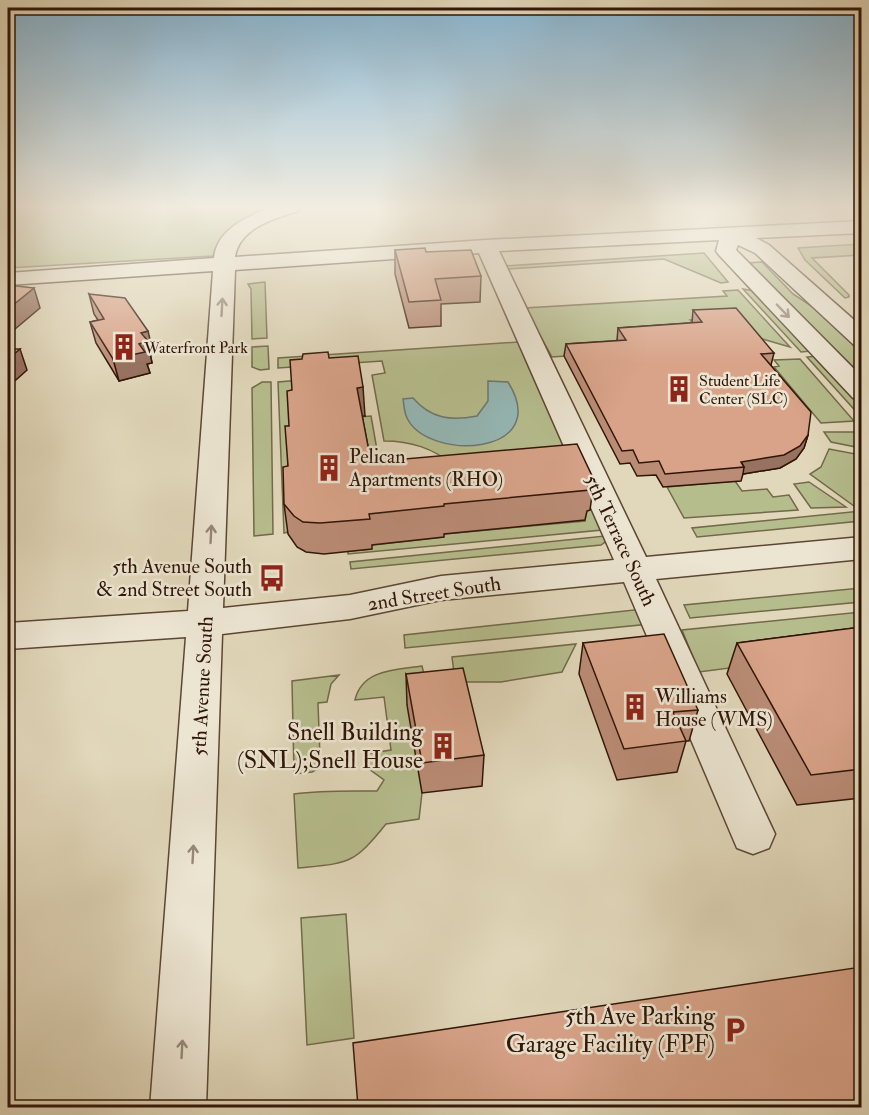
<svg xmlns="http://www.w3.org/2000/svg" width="869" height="1115" font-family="'IM FELL Double Pica',serif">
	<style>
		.green { fill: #b6bd8d; stroke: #73694a; stroke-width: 1.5 }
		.water { fill: #95b8b6; stroke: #6d7770; stroke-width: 1.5 }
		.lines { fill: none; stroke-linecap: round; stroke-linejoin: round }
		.minor-casing { stroke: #5c4634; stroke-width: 3 }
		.minor { fill: #ece5d2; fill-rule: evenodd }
		.wall { fill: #ba8c76; stroke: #301507; stroke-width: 1.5 }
		.shaded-wall { fill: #977260; stroke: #301507; stroke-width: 1.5 }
		.building { fill: #d8a389; stroke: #301507; stroke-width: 1.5 }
		.oneway { stroke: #978777 }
		.labels { text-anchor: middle; stroke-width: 5; stroke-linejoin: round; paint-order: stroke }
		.far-poi-label { font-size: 16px; fill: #301507; stroke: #ece5d2; text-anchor: start }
		.poi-label { font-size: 20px; fill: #301507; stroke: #ece5d2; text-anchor: start }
		.street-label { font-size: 20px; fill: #301507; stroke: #ece5d2 }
		.near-poi-label { font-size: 24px; fill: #301507; stroke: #ece5d2; text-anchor: end }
	</style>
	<rect width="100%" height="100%" fill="#e1d7ba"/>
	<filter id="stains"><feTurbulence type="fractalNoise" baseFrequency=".00333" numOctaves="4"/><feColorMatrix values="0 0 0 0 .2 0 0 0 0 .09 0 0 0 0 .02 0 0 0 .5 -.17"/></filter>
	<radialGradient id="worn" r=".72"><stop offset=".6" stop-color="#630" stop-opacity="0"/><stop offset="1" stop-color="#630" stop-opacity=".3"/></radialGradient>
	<path class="green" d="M 8,207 L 277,207 C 252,217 219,226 213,256 L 8,268 Z
		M 861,244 L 861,255 L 812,258 L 849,295 L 849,297 L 845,298 L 805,260 L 798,248 Z
		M 704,253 L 728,282 L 721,283 L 664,259 L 507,269 L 503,266 Z
		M 762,262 L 793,294 L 828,317 L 861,350 L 861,382 L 746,263 Z
		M 265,282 L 267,338 L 252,339 L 251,289 L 248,284 Z
		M 743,289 L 754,291 L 812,351 L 801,352 Z
		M 738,290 L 790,347 L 759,338 L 720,318 L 690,320 L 700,334 L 617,340 L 624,352 L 552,357 L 525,308 L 727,296 L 723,291 Z
		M 518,342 L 573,454 L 454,465 C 432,448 411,441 384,441 L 372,375 L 385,373 L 382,361 L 278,368 L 278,358 Z
		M 268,346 L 269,369 L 260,370 L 252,367 L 252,347 Z
		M 818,356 L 861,403 L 861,417 L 807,357 Z
		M 800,359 L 854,421 L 821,423 L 774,367 L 779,366 L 774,360 Z
		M 358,375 L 288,532 L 284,533 L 278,382 Z
		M 262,382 L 271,382 L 273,534 L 254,536 L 252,388 Z
		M 371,416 L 379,461 L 367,462 L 359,417 Z
		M 824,432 L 861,432 L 861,448 L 831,442 Z
		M 829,449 L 861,455 L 861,505 L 854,506 L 810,474 L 821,467 Z
		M 735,481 L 742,491 L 767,489 L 773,497 L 789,495 L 798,510 L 684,518 L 667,487 Z
		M 809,482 L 846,507 L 811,508 L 794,484 Z
		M 594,510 L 602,530 L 348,554 L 348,551 L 371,549 L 371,545 L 443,537 L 444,534 L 585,521 L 582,511 Z
		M 861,511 L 861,521 L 697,537 L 692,528 Z
		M 605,536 L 605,542 L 601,545 L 351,569 L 350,562 Z
		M 861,588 L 861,602 L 690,618 L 684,605 Z
		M 643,609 L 650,624 L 405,648 L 404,635 Z
		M 861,612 L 861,651 L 699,672 L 682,630 Z
		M 576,644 L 562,672 L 501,682 L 462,682 L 454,673 L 452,657 Z
		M 422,666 L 426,683 L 422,793 L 419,819 L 386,824 C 353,865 349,863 298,868 L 294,794 C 323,790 348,791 377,791 L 384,780 L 365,766 L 365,754 L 391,750 L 384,697 L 355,700 C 362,669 396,670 422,666 Z
		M 339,675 L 331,684 L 327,702 L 318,703 L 320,758 L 327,757 L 323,766 L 312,772 L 294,774 L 292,681 Z
		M 346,914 L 354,1038 L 307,1045 L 301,918 Z"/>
	<path class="water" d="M 488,381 L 508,382 C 554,456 428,462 407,418 C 404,412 404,405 403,399 L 413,398 C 431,419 451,421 477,416 L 488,401 Z"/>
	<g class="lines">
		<defs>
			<path id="minor" d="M 272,207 L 300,207 L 298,211 C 274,219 239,228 235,257 L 486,240 L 862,221 L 862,233 L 756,238 L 769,245 L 862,327 L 862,347 L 854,345 L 755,253 L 738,245 L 736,250 L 862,377 L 862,400 L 853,398 L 719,255 L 716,251 L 719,240 L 499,251 L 646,557 L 862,537 L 862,559 L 656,579 L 775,834 L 769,848 L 753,854 L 737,848 L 624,582 L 441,600 L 350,619 L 222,634 L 206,1108 L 150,1108 L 186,637 L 8,649 L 8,623 L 188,611 L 213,271 L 8,285 L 8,273 L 214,258 C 217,229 248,216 272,207 ZM 479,253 L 614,560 L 441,576 L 350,595 L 223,608 L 235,270 Z"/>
		</defs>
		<use href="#minor" class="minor-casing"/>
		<use href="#minor" class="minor"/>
	</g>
	<path class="wall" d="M 395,250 L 426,252 L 481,276 L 480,302 L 441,304 L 441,326 L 409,328 L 395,274 Z
		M 89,294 L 153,352 L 150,353 L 152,363 L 147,364 L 150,373 L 119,381 L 96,343 L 90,322 L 98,320 L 94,314 Z
		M 693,310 L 774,353 L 771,365 L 808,435 L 804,448 L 796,459 L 780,468 L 743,474 L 741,481 L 663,487 L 656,475 L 637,476 L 630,463 L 620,464 L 564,356 L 566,344 L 617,341 L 618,328 L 692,323 Z
		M 329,358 L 365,416 L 362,416 L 371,462 L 594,480 L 590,510 L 587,511 L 585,520 L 444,534 L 444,537 L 372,545 L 372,549 L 324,554 L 306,552 L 297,547 L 288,534 L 284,504 L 288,466 L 292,390 Z
		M 861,627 L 861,798 L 797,805 L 727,674 L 737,643 Z
		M 583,643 L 698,710 L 689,741 L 686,741 L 677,772 L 617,780 L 579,674 Z
		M 406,674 L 484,755 L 482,786 L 422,793 L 407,705 Z"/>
	<path class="shaded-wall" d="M 34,288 L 40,308 L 8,335 L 8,309 Z
		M 148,331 L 153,352 L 150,353 L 152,363 L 147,364 L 150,373 L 119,381 L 113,359 L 139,344 L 141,333 Z
		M 20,349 L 27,370 L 8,387 L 8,359 Z
		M 363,387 L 365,416 L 359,416 L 357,388 Z
		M 808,435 L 804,448 L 796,459 L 780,468 L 743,474 L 744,467 L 741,462 Z"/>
	<path class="building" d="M 425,248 L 426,252 L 471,250 L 481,276 L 435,279 L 441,300 L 409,302 L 395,250 Z
		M 8,285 L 34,288 L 8,309 Z
		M 89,294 L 125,298 L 148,331 L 141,333 L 148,341 L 139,344 L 145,352 L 113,359 L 90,322 L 104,319 Z
		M 736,308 L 774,353 L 761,354 L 811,412 L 808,435 L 800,446 L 784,455 L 741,462 L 744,467 L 665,474 L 659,461 L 639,463 L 633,450 L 622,451 L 566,344 L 626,340 L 618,328 L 702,322 L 693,310 Z
		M 8,349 L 20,349 L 8,359 Z
		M 328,352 L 329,358 L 358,356 L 363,387 L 357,388 L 371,462 L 577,444 L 594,480 L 586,481 L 590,490 L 444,504 L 444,506 L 369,514 L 370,519 L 320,523 L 303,522 L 294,516 L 284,504 L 283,467 L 288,466 L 285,426 L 289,426 L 287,391 L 292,390 L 290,360 L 302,359 L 303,354 Z
		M 861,627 L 861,697 L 860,698 L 861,700 L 861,769 L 811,775 L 737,643 Z
		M 664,634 L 698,710 L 673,712 L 686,741 L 624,749 L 583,643 Z
		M 463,668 L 484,755 L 422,763 L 406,674 Z
		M 861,967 L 861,1107 L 358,1107 L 353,1043 Z"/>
	<defs><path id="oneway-shaft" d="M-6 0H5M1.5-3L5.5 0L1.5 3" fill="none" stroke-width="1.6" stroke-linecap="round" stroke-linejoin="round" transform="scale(1.5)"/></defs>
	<g class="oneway">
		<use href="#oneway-shaft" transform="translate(222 307) rotate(-87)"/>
		<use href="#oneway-shaft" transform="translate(783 311) rotate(46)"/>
		<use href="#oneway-shaft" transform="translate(211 534) rotate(-87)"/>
		<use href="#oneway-shaft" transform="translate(193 854) rotate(-87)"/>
		<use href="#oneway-shaft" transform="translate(182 1049) rotate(-87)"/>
	</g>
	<linearGradient id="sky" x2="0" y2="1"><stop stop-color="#87b6d4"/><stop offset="0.57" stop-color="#f2ede0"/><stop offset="1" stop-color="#f2ede0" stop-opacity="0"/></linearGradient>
	<rect width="869" height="363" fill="url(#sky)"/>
	<defs>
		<symbol id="building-bare" viewBox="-9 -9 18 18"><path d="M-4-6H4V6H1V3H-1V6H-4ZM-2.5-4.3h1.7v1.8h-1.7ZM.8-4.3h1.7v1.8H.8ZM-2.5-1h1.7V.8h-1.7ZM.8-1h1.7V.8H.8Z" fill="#8f2418" stroke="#ece5d2" stroke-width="2.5" paint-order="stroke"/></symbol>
		<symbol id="bus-bare" viewBox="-9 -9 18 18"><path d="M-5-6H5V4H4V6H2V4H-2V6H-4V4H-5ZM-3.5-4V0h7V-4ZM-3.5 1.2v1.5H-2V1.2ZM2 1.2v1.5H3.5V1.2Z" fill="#8f2418" stroke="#ece5d2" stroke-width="2.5" paint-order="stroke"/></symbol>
		<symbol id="parking-bare" viewBox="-9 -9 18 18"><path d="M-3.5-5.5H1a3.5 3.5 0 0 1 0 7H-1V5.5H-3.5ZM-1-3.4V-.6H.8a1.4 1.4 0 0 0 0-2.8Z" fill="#8f2418" stroke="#ece5d2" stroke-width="2.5" paint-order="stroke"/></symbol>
	</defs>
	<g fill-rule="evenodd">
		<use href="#building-bare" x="105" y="328" width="38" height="38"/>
		<use href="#building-bare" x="660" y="370" width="38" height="38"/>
		<use href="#building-bare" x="310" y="449" width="38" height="38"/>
		<use href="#bus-bare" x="253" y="559" width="38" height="38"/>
		<use href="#building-bare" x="616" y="688" width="38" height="38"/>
		<use href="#building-bare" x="424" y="727" width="38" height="38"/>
		<use href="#parking-bare" x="716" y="1011" width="38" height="38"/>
	</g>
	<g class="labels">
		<g class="far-poi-label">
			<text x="144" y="353">Waterfront Park</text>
			<text x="699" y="386">Student Life<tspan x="699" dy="18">Center (SLC)</tspan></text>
		</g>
		<g class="poi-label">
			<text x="349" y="463">Pelican<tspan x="349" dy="23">Apartments (RHO)</tspan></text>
			<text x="252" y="573" text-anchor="end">5th Avenue South<tspan x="252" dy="23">&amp; 2nd Street South</tspan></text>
			<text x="655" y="703">Williams<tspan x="655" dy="23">House (WMS)</tspan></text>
		</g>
		<g class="street-label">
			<text transform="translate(621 540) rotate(65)" y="7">5th Terrace South</text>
			<text transform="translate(434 593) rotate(-9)" y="7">2nd Street South</text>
			<text transform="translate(202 686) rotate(-87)" y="7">5th Avenue South</text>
		</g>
		<g class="near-poi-label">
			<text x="423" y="740">Snell Building<tspan x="423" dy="28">(SNL);Snell House</tspan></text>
			<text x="715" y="1024">5th Ave Parking<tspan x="715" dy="28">Garage Facility (FPF)</tspan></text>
		</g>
	</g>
	<rect width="869" height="1115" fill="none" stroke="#e1d7ba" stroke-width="30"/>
	<rect x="9" y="9" width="851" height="1097" fill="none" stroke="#301507" stroke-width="3"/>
	<rect x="15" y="15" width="839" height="1085" fill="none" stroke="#301507" stroke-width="1.5"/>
	<rect width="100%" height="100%" filter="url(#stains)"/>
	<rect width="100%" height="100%" fill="url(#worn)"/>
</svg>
